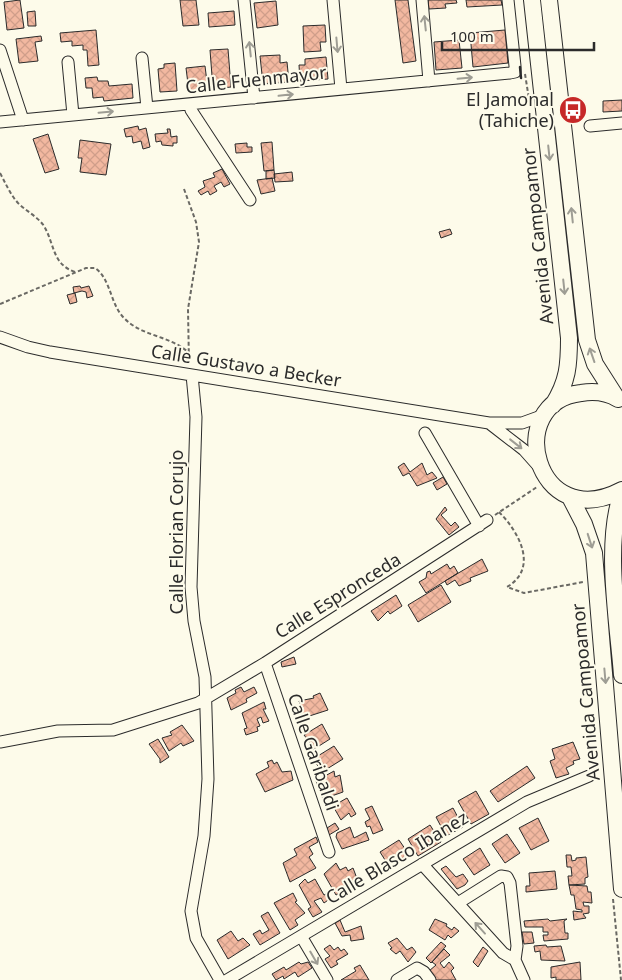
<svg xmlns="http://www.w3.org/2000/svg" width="622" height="980" font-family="'Noto Sans',sans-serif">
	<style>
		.building { fill: url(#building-cross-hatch); stroke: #2b2b2b }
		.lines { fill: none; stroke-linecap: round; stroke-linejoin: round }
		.minor-casing { stroke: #2b2b2b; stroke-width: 13 }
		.highway-casing { stroke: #2b2b2b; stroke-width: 18 }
		.path { stroke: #6a6964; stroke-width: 2; stroke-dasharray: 4 2.5; stroke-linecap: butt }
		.minor { stroke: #fdfbea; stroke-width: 11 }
		.highway { stroke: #fdfbea; stroke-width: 16 }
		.wall { stroke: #2b2b2b; stroke-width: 2.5 }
		.oneway { stroke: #9e9d94 }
		.labels { text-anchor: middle; stroke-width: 4; stroke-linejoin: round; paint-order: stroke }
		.street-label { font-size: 18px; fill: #2b2b2b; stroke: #fdfbea }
		.poi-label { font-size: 18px; fill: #2b2b2b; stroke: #fdfbea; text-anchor: end }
	</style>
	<defs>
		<pattern id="building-cross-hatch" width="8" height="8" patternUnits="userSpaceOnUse" patternTransform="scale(1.25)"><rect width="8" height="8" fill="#f2b8a0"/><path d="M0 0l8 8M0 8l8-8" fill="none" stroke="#d09e8a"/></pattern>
	</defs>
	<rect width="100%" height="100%" fill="#fdfbea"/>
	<path class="building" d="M 20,0 L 24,28 L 7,30 L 4,2 Z
		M 180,0 L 196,0 L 199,25 L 183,26 Z
		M 395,0 L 408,0 L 416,61 L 403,63 Z
		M 428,0 L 456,0 L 457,3 L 445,4 L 446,8 L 429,9 Z
		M 466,0 L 501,0 L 502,5 L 467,7 Z
		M 276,1 L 278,25 L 257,28 L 254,3 Z
		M 35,11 L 36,26 L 28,26 L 27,12 Z
		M 234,11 L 235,25 L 209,27 L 208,13 Z
		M 325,25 L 326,42 L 320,42 L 321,51 L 304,52 L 303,26 Z
		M 96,30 L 99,65 L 88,66 L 87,50 L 83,50 L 83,45 L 72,46 L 72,41 L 61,42 L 60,33 Z
		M 505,30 L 508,63 L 473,67 L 470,33 Z
		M 41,36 L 42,41 L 35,42 L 38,61 L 19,63 L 16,39 Z
		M 459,40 L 462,68 L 436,70 L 434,42 Z
		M 228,49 L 231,87 L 213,89 L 210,50 Z
		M 280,55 L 280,63 L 287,62 L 289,82 L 263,84 L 260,56 Z
		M 326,57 L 328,79 L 300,81 L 299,65 L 305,65 L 305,59 Z
		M 175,63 L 177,91 L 160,92 L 158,69 L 164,68 L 164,64 Z
		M 205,66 L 208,90 L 189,92 L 186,68 Z
		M 97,77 L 98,81 L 108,81 L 109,86 L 132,84 L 133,98 L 104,101 L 103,97 L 93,98 L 92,88 L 86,88 L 85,78 Z
		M 622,100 L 622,111 L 603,112 L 603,101 Z
		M 138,126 L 139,130 L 146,128 L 150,147 L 143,149 L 141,141 L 133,143 L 132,136 L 126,137 L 124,129 Z
		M 167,129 L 170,129 L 171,137 L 177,136 L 177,143 L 173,143 L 173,146 L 162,145 L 161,141 L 156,142 L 155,134 L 168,133 Z
		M 48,134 L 59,169 L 45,173 L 33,139 Z
		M 80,140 L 111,144 L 106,175 L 80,172 L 82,158 L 78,158 Z
		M 272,142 L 274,170 L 264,171 L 261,143 Z
		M 247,143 L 247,147 L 252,147 L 252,152 L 236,153 L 235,144 Z
		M 222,169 L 230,184 L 224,187 L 221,182 L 214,186 L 217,191 L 210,195 L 208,191 L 201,195 L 198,191 L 205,187 L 203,181 L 215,177 L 213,173 Z
		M 274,170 L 275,178 L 266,179 L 266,171 Z
		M 292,172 L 293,181 L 275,182 L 274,174 Z
		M 272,178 L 275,191 L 261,194 L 257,180 Z
		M 450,229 L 452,234 L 441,238 L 439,232 Z
		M 80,286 L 81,288 L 89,286 L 93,296 L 87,298 L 86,292 L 82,291 L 74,293 L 73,287 Z
		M 75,293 L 77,302 L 70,304 L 67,295 Z
		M 404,463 L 410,472 L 422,463 L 427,475 L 432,472 L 437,478 L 417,486 L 409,473 L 403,476 L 398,467 Z
		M 443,477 L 447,484 L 437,490 L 433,483 Z
		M 445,507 L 447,510 L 441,515 L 451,526 L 455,522 L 459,527 L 449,535 L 436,519 Z
		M 482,559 L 488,571 L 470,578 L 471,581 L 459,586 L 455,580 L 447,585 L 445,581 Z
		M 447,564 L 450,569 L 454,566 L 458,573 L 426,593 L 419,582 L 426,578 L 427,572 L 430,571 L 431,574 Z
		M 441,585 L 451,602 L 418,622 L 408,605 Z
		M 396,595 L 402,606 L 390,614 L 388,611 L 378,621 L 371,611 Z
		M 294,657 L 296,664 L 282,667 L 281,662 Z
		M 241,687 L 244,692 L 254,687 L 257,693 L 246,699 L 247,702 L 231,710 L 227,698 L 236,693 L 235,690 Z
		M 320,693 L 328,710 L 300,719 L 298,714 L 303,712 L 299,701 L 314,698 L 313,696 Z
		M 264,702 L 266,709 L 263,709 L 269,721 L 263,723 L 261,717 L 257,719 L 260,726 L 257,727 L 258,731 L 246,735 L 244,729 L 247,728 L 242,713 Z
		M 322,724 L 330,739 L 311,751 L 308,746 L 311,744 L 304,735 Z
		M 182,725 L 194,741 L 183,746 L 181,743 L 169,751 L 162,738 L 172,735 L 170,732 Z
		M 158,739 L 169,757 L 160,763 L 160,759 L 149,744 Z
		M 573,742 L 580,759 L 573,761 L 574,764 L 566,768 L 569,774 L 556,778 L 550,761 L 555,759 L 552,749 Z
		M 334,746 L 343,759 L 322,772 L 313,759 Z
		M 272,760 L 274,764 L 277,762 L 282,772 L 291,771 L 293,780 L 265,792 L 256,774 L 269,767 L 267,762 Z
		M 527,766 L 535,778 L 498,802 L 490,791 Z
		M 334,771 L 335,777 L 340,775 L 343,792 L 323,799 L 316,781 Z
		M 476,791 L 489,814 L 471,824 L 458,801 Z
		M 347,798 L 356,814 L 351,817 L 349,813 L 341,820 L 333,806 Z
		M 372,806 L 383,830 L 373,834 L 370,826 L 367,827 L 365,822 L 370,819 L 365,809 Z
		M 453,808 L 463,827 L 446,836 L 436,817 Z
		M 538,818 L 549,841 L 531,850 L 519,828 Z
		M 335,823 L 339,829 L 329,835 L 327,828 Z
		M 430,825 L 441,842 L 418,856 L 408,839 Z
		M 350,827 L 354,838 L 366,832 L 369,840 L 342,849 L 336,837 L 337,833 Z
		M 507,834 L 520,853 L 505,863 L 492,844 Z
		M 316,837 L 318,842 L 309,847 L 313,854 L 309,857 L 316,868 L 290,882 L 283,863 L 297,855 L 294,849 Z
		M 399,840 L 410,856 L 390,868 L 380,852 Z
		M 480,848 L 490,865 L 474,875 L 463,859 Z
		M 566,855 L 571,855 L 572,861 L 576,860 L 576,858 L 586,857 L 588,877 L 585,878 L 585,884 L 569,885 L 568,876 L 572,876 L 571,867 L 567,867 Z
		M 336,863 L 340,870 L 346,867 L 348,871 L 353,868 L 358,881 L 352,884 L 350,881 L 347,883 L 350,888 L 336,895 L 324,874 Z
		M 446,866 L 456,877 L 463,874 L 468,881 L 465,885 L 457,889 L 441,869 Z
		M 555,871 L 557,889 L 526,892 L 526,886 L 530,886 L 529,873 Z
		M 305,879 L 308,883 L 315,879 L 324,895 L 328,893 L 331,898 L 324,903 L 321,898 L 314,901 L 322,912 L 313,917 L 308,909 L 311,907 L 299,885 Z
		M 569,885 L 587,886 L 588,892 L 591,892 L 592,903 L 583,902 L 584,906 L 589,906 L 589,913 L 583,914 L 586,918 L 574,920 L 573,911 L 582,912 L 582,910 L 576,909 L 574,895 L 571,895 Z
		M 293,893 L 297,901 L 295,902 L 305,913 L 295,920 L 298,925 L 290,930 L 274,903 Z
		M 268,912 L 280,933 L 260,945 L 253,934 L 260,930 L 262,934 L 269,930 L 261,916 Z
		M 435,919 L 447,924 L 446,926 L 452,930 L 454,927 L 459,931 L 451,938 L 448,935 L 445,940 L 429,930 Z
		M 548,919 L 550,921 L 567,919 L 564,921 L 565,933 L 568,933 L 568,939 L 544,941 L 543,935 L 548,935 L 548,932 L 543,932 L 543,927 L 525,927 L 524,921 Z
		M 340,920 L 345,932 L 361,926 L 364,939 L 351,941 L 350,935 L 342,936 L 335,923 Z
		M 231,931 L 238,941 L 243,938 L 250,945 L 228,959 L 217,940 Z
		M 522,932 L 532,932 L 534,943 L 524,944 Z
		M 397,938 L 407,950 L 412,947 L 416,952 L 408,962 L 400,951 L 396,954 L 390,949 L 392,948 L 388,943 Z
		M 441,942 L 446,946 L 431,963 L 426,958 Z
		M 330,945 L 334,950 L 338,947 L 341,951 L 344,949 L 348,954 L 336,961 L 338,964 L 331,968 L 325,959 L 330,956 L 324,949 Z
		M 546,945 L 547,947 L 561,946 L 565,961 L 541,960 L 540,951 L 535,952 L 534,946 Z
		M 483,947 L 488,951 L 478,967 L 473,962 Z
		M 444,949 L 450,955 L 440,963 L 444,968 L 449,962 L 454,968 L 451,971 L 456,980 L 436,980 L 429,971 L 436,965 L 432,962 Z
		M 299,962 L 301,964 L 308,962 L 312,968 L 298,977 L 295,972 L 284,979 L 283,976 L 276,980 L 272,974 L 284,967 L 286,970 Z
		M 580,962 L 581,980 L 556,980 L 556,977 L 551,978 L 551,967 Z
		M 360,965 L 369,980 L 341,980 L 356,971 L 354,968 Z"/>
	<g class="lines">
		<defs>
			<path id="minor" d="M 244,0 L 254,98
				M 333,0 L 341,89
				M 422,0 L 429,81
				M 0,50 L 23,120
				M 142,58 L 147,108
				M 68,62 L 73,115
				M 190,104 L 191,110 L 250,200
				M 0,122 L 510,73 L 515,72 L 515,66 L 508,0
				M 590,126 L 622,123
				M 0,337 L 28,347 L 50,352 L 489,423 L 522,423 L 544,415
				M 192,375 L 196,417 L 191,587 L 194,621 L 205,677 L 208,779 L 204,836 L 191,911 L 196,938 L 220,980
				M 489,423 L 524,450 L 540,468
				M 425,433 L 479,526
				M 265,663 L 329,852
				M 0,742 L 58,731 L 113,730 L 198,703 L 265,663 L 487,520
				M 422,864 L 503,953 L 515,960
				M 458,903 L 501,876 L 507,877 L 510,883 L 517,946 L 515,960 L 524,980
				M 301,936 L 327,980
				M 227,980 L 527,802 L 589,776
				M 397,980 L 417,968 L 424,972 L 430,980"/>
			<path id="highway" d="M 532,0 L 569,338 C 569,365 568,381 553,405
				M 549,0 L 587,340 L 595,364 L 616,397
				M 618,399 C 607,392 594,391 581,393 C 502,402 535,536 622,490
				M 622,493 C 604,543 618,622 622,675
				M 570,497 L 584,524 L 594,553 L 622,889"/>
		</defs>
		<use href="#minor" class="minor-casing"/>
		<use href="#highway" class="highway-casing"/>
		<path class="path" d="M 525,74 L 529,99
			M 0,173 C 6,184 10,194 18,203 C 26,211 38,217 44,226 C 55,245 52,264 75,272
			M 184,189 L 196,222 L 199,242 L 188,309 L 189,364
			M 0,304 L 86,268 L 95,268 C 111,279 110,304 124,318 C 142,337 170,335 189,353
			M 499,512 C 519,532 539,568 507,587 L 524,593 L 583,582
			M 495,515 L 537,487
			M 613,899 L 621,980"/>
		<use href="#minor" class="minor"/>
		<use href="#highway" class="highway"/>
		<path class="wall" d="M 520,67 L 521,78"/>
	</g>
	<defs><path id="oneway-shaft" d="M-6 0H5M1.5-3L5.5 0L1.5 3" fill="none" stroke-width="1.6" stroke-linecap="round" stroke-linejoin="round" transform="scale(1.25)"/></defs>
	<g class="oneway">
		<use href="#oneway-shaft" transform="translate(425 23) rotate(-96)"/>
		<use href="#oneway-shaft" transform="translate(337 45) rotate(85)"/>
		<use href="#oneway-shaft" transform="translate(250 49) rotate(-96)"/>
		<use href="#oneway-shaft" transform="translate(465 78) rotate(-5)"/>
		<use href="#oneway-shaft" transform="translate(286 95) rotate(-6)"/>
		<use href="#oneway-shaft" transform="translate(106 112) rotate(-5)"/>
		<use href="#oneway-shaft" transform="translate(549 153) rotate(84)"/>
		<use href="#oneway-shaft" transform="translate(572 215) rotate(-96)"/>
		<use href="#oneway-shaft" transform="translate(564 287) rotate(84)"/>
		<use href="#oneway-shaft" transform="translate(592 355) rotate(-109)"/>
		<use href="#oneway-shaft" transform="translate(516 444) rotate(38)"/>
		<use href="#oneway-shaft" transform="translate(590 541) rotate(72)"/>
		<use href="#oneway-shaft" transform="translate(605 676) rotate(85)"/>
		<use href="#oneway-shaft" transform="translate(480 928) rotate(-132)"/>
		<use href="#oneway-shaft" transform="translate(314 958) rotate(60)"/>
	</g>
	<defs>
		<symbol id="bus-disc" viewBox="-11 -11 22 22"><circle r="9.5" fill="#c62828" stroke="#fdfbea"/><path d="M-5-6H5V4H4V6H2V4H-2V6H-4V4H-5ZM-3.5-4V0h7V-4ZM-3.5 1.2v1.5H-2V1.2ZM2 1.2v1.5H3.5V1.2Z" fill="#fff"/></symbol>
	</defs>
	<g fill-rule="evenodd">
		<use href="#bus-disc" x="557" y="94" width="32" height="32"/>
	</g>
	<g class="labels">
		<g class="street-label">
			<text transform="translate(256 80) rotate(-6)" y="6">Calle Fuenmayor</text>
			<text transform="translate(538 236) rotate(-96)" y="6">Avenida Campoamor</text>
			<text transform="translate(246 366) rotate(9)" y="6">Calle Gustavo a Becker</text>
			<text transform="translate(177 532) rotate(-90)" y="6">Calle Florian Corujo</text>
			<text transform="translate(338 596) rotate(-32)" y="6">Calle Espronceda</text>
			<text transform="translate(586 692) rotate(-95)" y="6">Avenida Campoamor</text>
			<text transform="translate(313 752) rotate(71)" y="6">Calle Garibaldi</text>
			<text transform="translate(397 858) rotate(-31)" y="6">Calle Blasco Ibanez</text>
		</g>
		<g class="poi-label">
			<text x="554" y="106">El Jamonal<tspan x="554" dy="21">(Tahiche)</tspan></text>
		</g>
	</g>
	<path d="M442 42v8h152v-8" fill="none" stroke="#2b2b2b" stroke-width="2.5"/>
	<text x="450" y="42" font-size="15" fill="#2b2b2b" stroke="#fdfbea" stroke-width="4" paint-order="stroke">100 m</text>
</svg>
